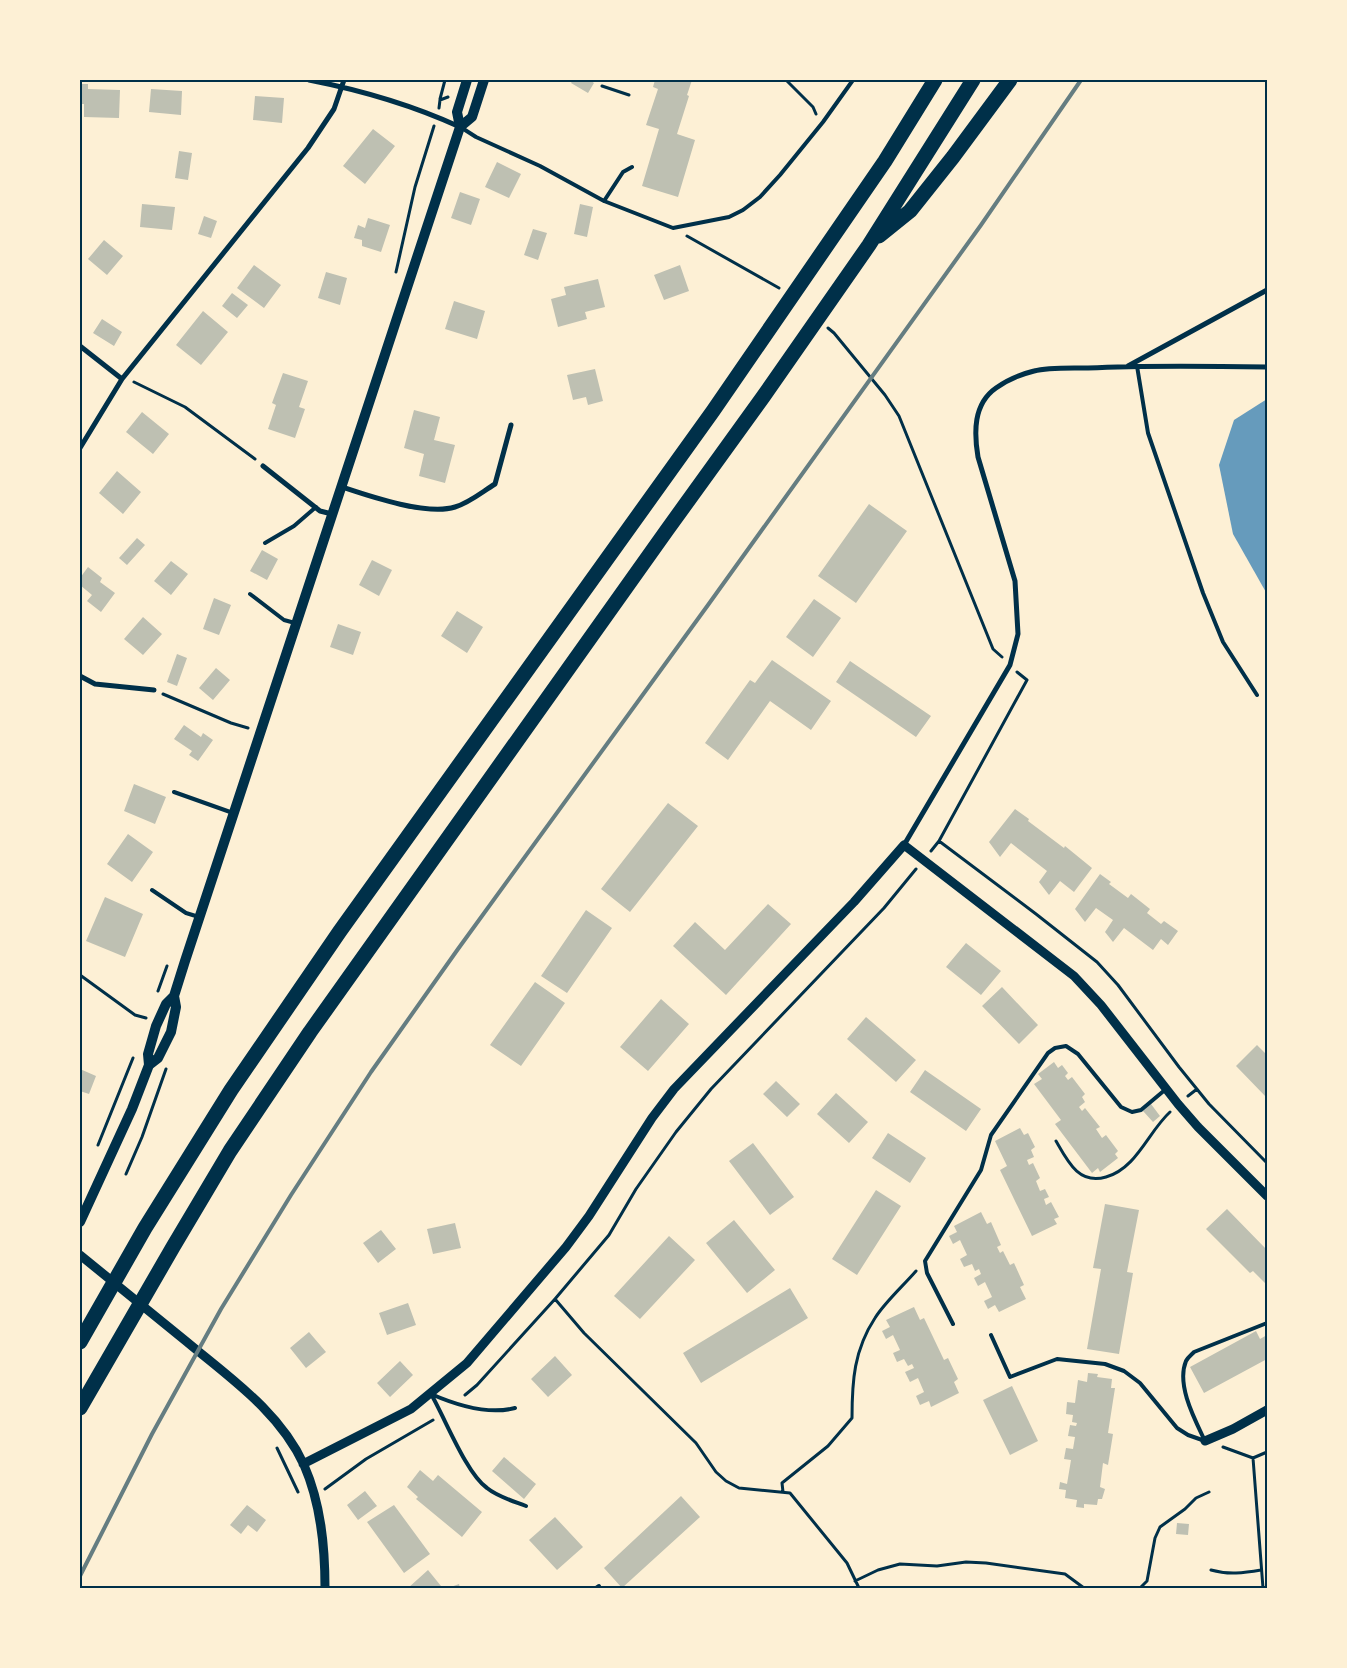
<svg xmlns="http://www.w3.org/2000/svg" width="1347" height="1668" font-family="'Nunito Sans',sans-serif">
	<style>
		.water { fill: #669bbc }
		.building { fill: #bec0b2 }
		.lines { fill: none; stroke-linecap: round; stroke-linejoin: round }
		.path { stroke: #003049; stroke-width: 3 }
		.service { stroke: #003049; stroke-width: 4 }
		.minor { stroke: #003049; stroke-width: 5 }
		.tertiary { stroke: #003049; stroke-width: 9 }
		.secondary { stroke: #003049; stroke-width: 10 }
		.motorway { stroke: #003049; stroke-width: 15 }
		.rail { stroke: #657d81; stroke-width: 4 }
		.neatline { fill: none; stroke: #003049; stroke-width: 2 }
	</style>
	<rect width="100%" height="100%" fill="#fdf0d5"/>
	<path class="water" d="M 1267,399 L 1267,594 L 1233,534 L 1219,465 L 1234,420 Z"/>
	<path class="building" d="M 573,80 L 590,80 L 594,83 L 588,93 L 571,83 Z
		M 655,80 L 692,80 L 687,95 L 689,96 L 677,134 L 695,140 L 678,197 L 642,186 L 659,129 L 646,125 L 658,89 L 653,87 Z
		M 80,84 L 88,84 L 88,89 L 120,90 L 119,118 L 84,117 L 84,104 L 80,104 Z
		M 151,89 L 182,91 L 181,115 L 149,112 Z
		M 255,96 L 284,98 L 282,123 L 253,120 Z
		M 373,129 L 395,146 L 365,184 L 343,166 Z
		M 179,151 L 192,153 L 188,180 L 175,178 Z
		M 497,162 L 521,174 L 509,198 L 485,187 Z
		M 460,192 L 480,199 L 471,225 L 451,218 Z
		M 142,204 L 175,207 L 172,230 L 140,227 Z
		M 580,204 L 593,207 L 587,237 L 574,234 Z
		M 204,216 L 217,221 L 211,238 L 198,234 Z
		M 368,218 L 390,225 L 381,252 L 362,246 L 362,240 L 354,238 L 358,225 L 365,228 Z
		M 533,229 L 547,233 L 538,260 L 524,255 Z
		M 104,240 L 123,256 L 107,275 L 88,259 Z
		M 254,265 L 281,285 L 264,308 L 237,288 Z
		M 680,265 L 689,291 L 664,300 L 654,275 Z
		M 326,272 L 347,278 L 340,305 L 318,298 Z
		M 598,279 L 605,307 L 585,312 L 587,319 L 558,327 L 551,299 L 566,295 L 564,287 Z
		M 232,293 L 248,305 L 237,318 L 222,306 Z
		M 454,301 L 485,311 L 477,339 L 445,329 Z
		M 203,311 L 228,332 L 201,365 L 176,345 Z
		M 102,319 L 122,332 L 114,346 L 93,333 Z
		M 595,369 L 603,401 L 588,405 L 586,397 L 573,400 L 567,375 Z
		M 283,373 L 308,381 L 299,407 L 305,409 L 295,438 L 268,429 L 276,405 L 272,403 Z
		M 414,410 L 440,417 L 434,440 L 455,445 L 445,483 L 419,476 L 424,454 L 404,448 Z
		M 142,412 L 169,434 L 153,454 L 126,432 Z
		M 117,471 L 141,492 L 123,514 L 99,493 Z
		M 869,504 L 907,531 L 856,603 L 818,576 Z
		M 137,538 L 145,545 L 127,565 L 119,558 Z
		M 262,550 L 278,559 L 267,580 L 250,571 Z
		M 372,560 L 392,570 L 379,596 L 359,585 Z
		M 171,561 L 188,574 L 171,595 L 154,581 Z
		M 88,567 L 102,578 L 100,582 L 115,593 L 101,612 L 87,601 L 92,595 L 80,585 L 80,578 Z
		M 214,598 L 231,605 L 219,635 L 203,629 Z
		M 814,599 L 841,618 L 813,657 L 786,637 Z
		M 457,611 L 483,627 L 467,653 L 441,636 Z
		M 143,617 L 162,634 L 143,655 L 124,639 Z
		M 338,624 L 361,632 L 353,655 L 330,647 Z
		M 177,654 L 187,658 L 177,686 L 167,682 Z
		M 772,660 L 831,701 L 811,730 L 770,701 L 728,760 L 705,743 L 750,680 L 755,683 Z
		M 850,661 L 931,716 L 916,737 L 836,682 Z
		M 216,668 L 230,680 L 213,700 L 199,688 Z
		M 184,725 L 201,737 L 203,733 L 213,740 L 198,761 L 189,755 L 192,751 L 174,739 Z
		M 134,784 L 166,797 L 155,824 L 124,811 Z
		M 668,803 L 698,826 L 630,912 L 601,889 Z
		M 1015,809 L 1029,819 L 1028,821 L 1064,848 L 1065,846 L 1092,868 L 1074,892 L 1060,881 L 1049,895 L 1039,882 L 1047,871 L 1011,843 L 1000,857 L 989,842 Z
		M 128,834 L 153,852 L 132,882 L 107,864 Z
		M 1100,874 L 1111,882 L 1109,884 L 1128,898 L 1131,894 L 1150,909 L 1147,913 L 1161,924 L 1164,921 L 1178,931 L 1168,945 L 1161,939 L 1153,950 L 1124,928 L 1113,942 L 1105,932 L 1113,920 L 1096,908 L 1085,922 L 1075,909 Z
		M 105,897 L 143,914 L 125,957 L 86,941 Z
		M 768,904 L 791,924 L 726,995 L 673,946 L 695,922 L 725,950 Z
		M 586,910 L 612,928 L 567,993 L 541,976 Z
		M 966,943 L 1001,971 L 981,995 L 946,967 Z
		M 535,982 L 565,1003 L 521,1066 L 490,1045 Z
		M 1002,987 L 1038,1025 L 1019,1044 L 982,1006 Z
		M 661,999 L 689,1024 L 648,1071 L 620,1047 Z
		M 866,1017 L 916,1060 L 896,1082 L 847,1039 Z
		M 1257,1045 L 1267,1055 L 1267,1098 L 1236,1066 Z
		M 1054,1062 L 1058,1068 L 1062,1065 L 1068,1073 L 1065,1076 L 1068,1080 L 1072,1077 L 1085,1094 L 1082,1097 L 1085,1102 L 1079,1107 L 1082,1111 L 1085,1108 L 1100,1127 L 1096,1129 L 1102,1138 L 1106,1135 L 1118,1151 L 1115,1154 L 1118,1158 L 1100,1172 L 1098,1168 L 1092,1173 L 1055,1124 L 1061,1120 L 1034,1084 L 1042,1079 L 1038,1074 Z
		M 80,1069 L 96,1076 L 89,1094 L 80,1091 Z
		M 925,1070 L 981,1109 L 966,1131 L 910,1092 Z
		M 776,1081 L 800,1104 L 787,1117 L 763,1094 Z
		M 836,1093 L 868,1122 L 849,1143 L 817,1114 Z
		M 1151,1104 L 1160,1116 L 1153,1122 L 1143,1111 Z
		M 1020,1128 L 1024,1135 L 1028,1133 L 1035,1147 L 1031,1150 L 1034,1157 L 1027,1160 L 1029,1165 L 1033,1163 L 1040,1178 L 1036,1181 L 1040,1191 L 1045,1189 L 1049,1197 L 1044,1199 L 1046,1205 L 1051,1202 L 1059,1217 L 1054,1219 L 1057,1224 L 1032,1236 L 1000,1170 L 1007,1166 L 995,1141 Z
		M 888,1133 L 926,1158 L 910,1183 L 872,1158 Z
		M 753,1143 L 794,1197 L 770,1215 L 729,1161 Z
		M 876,1190 L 901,1206 L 857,1275 L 832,1259 Z
		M 1105,1204 L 1139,1210 L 1127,1272 L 1133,1273 L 1119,1354 L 1087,1349 L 1101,1269 L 1093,1268 Z
		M 1227,1209 L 1267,1250 L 1267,1285 L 1253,1271 L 1250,1273 L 1206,1229 Z
		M 981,1212 L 987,1224 L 991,1222 L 1001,1245 L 997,1247 L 1000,1253 L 1003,1251 L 1010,1265 L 1014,1263 L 1024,1285 L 1020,1287 L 1026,1299 L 999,1312 L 995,1305 L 988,1309 L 984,1301 L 992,1297 L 985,1282 L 978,1286 L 974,1278 L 981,1274 L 979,1269 L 975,1271 L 972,1264 L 964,1267 L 960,1259 L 967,1255 L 960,1240 L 953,1244 L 949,1236 L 957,1232 L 954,1226 Z
		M 734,1220 L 775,1270 L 747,1293 L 706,1243 Z
		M 455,1223 L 461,1248 L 433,1254 L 427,1229 Z
		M 381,1230 L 396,1249 L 378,1263 L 363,1243 Z
		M 669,1236 L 695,1260 L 640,1319 L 614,1296 Z
		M 790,1288 L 808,1318 L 701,1383 L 683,1353 Z
		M 408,1303 L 416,1325 L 387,1335 L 379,1313 Z
		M 914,1307 L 920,1320 L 924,1318 L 944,1360 L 948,1358 L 958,1379 L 954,1382 L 959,1393 L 931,1407 L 929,1401 L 920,1405 L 916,1396 L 924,1392 L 918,1378 L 910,1382 L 905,1372 L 914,1368 L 912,1364 L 908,1366 L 904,1359 L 897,1362 L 893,1353 L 900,1350 L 893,1335 L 886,1339 L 882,1331 L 890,1327 L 886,1320 Z
		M 1256,1331 L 1260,1339 L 1267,1335 L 1267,1359 L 1204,1393 L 1190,1367 Z
		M 309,1332 L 326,1352 L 306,1368 L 290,1348 Z
		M 555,1356 L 572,1375 L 548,1397 L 531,1379 Z
		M 400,1361 L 413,1375 L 390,1397 L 377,1383 Z
		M 1088,1373 L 1098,1374 L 1097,1377 L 1112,1379 L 1111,1388 L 1115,1388 L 1108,1433 L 1113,1434 L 1108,1465 L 1103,1463 L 1100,1487 L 1105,1489 L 1102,1499 L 1098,1499 L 1097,1505 L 1084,1504 L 1084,1508 L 1076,1507 L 1077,1500 L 1065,1498 L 1066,1490 L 1059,1489 L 1060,1482 L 1067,1484 L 1071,1460 L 1064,1459 L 1066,1448 L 1073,1449 L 1075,1437 L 1068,1436 L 1070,1425 L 1076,1426 L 1077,1423 L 1072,1422 L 1073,1415 L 1066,1414 L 1067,1402 L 1075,1403 L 1078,1380 L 1087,1382 Z
		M 1012,1386 L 1038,1441 L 1010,1455 L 983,1400 Z
		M 504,1457 L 536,1484 L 524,1499 L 492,1471 Z
		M 420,1470 L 433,1481 L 438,1475 L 482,1512 L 462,1537 L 416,1499 L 418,1497 L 407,1487 Z
		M 365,1491 L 377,1506 L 358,1520 L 347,1505 Z
		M 681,1496 L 700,1517 L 622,1588 L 604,1568 Z
		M 247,1505 L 266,1520 L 257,1532 L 248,1525 L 241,1534 L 230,1525 Z
		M 394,1505 L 430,1554 L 404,1573 L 367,1522 Z
		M 555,1517 L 583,1547 L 557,1570 L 529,1540 Z
		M 1177,1523 L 1189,1524 L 1188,1535 L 1176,1534 Z
		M 428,1570 L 441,1586 L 439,1588 L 408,1588 Z
		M 459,1584 L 460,1588 L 448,1588 Z"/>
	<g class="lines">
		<path class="path" d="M 786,80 L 813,107 L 816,114
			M 602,86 L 629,95
			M 440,99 L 445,80
			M 439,108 L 440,100 L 448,97
			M 687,236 L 779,288
			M 396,272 L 415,187 L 434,126
			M 828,328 L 834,333 L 885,395 L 899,416 L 993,649 L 1002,657
			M 134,382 L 185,407 L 255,459
			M 163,694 L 231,723 L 248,728
			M 939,841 L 1036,914 L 1097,962 L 1118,985 L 1179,1067 L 1209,1104 L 1267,1163
			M 931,851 L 939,841 L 1027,680 L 1017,672
			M 80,975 L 135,1015 L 146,1018
			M 158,991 L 167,966
			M 1188,1096 L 1197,1089
			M 1056,1141 C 1068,1162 1079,1185 1106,1177 C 1137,1168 1148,1132 1170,1112
			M 98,1145 L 133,1058
			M 126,1174 L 142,1137 L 166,1069
			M 555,1299 L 584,1333 L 696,1443 L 716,1472 L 726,1481 L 739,1488 L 790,1493 L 847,1563 L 859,1588
			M 465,1395 L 477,1385 L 555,1299 L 609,1235 L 636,1189 L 676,1132 L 711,1089 L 884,908 L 916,869
			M 1223,1447 L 1253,1458 L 1267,1452
			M 277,1448 L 298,1492
			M 1253,1458 L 1263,1588
			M 325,1489 L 366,1459 L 433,1420
			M 783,1492 L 782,1483 L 828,1446 L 852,1418 C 852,1381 854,1350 875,1318 C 885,1302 904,1285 916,1271
			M 1211,1570 C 1228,1575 1244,1573 1261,1570
			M 855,1581 L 878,1570 L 900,1564 L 937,1566 L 966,1562 L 986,1563 L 1065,1574 L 1084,1588
			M 1140,1588 L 1147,1581 L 1155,1538 L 1160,1527 L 1185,1509 L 1196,1498 L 1209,1492"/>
		<path class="service" d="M 462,128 L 476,137 L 540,166 L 604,201 L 673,228 L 729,217 L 743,210 L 760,197 L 780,175 L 823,122 L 853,80
			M 604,201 L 623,172 L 632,167
			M 1137,366 L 1148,433 L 1203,593 L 1223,642 L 1257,695
			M 265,543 L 294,526 L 316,507
			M 250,594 L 284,620 L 295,623
			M 174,792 L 233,813
			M 152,890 L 186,913 L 199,917
			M 953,1324 L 927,1273 L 925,1261 L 981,1170 L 991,1135 L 1048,1053 L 1055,1048 L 1066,1046 L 1078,1054 L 1121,1107 L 1132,1112 L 1141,1110 L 1166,1089
			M 991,1335 L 1010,1377 L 1057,1359 L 1105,1364 L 1124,1371 L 1140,1383 L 1177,1428 L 1188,1435 L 1205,1441
			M 431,1394 C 445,1418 466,1473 487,1488 C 498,1497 513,1501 526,1506
			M 431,1394 C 456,1405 488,1415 515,1408
			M 1205,1441 C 1195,1420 1176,1385 1186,1361 C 1188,1357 1191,1355 1194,1352 L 1267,1323
			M 596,1588 L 599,1586"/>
		<path class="minor" d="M 309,80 C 360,90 412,105 460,127
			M 80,346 L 122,379
			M 1128,366 L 1267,290
			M 80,448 L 122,379 L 308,148 L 334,109 L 344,80
			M 263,466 L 320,511 L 332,514
			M 342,487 C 369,496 427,516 455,507 C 469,503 482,492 495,484 L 511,425
			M 80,676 L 95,684 L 154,690
			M 904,845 L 1010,665 L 1018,634 L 1015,581 L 978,457 C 974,433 973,404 996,388 C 1007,380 1022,374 1034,371 C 1048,367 1072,368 1088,368 C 1147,365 1207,366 1267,367"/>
		<path class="tertiary" d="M 80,1255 C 116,1284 151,1313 187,1342 C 230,1378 280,1412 304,1465 C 321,1504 325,1546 325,1588
			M 1205,1441 L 1233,1429 L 1267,1410
			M 303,1464 L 411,1409 L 467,1363 L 566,1247 L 589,1216 L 652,1118 L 674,1089 L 854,902 L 904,845 L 1074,976 L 1101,1005 L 1178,1104 L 1198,1127 L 1267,1196"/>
		<path class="secondary" d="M 460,127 L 472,117 L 484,80
			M 149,1065 L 158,1058 L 171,1032 L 176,1007 L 174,996 L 185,961 L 460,127 L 457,112 L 467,80
			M 80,1222 L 132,1109 L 149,1065 L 148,1054 L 156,1026 L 166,1004 L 174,996"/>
		<path class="motorway" d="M 879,236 L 910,211 L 953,157 L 1010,80
			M 80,1342 L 145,1228 L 231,1090 L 340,931 L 713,411 L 885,161 L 935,80
			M 80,1408 L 173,1247 L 230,1151 L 310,1032 L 667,530 L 763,397 L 869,245 L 973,80"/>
		<path class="rail" d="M 80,1576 L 152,1434 L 221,1309 L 291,1195 L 371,1072 L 458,949 L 708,605 L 981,225 L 1081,80"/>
	</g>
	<rect width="1347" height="1668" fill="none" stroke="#fdf0d5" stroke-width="162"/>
	<rect x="81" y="81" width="1185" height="1506" class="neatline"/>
</svg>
